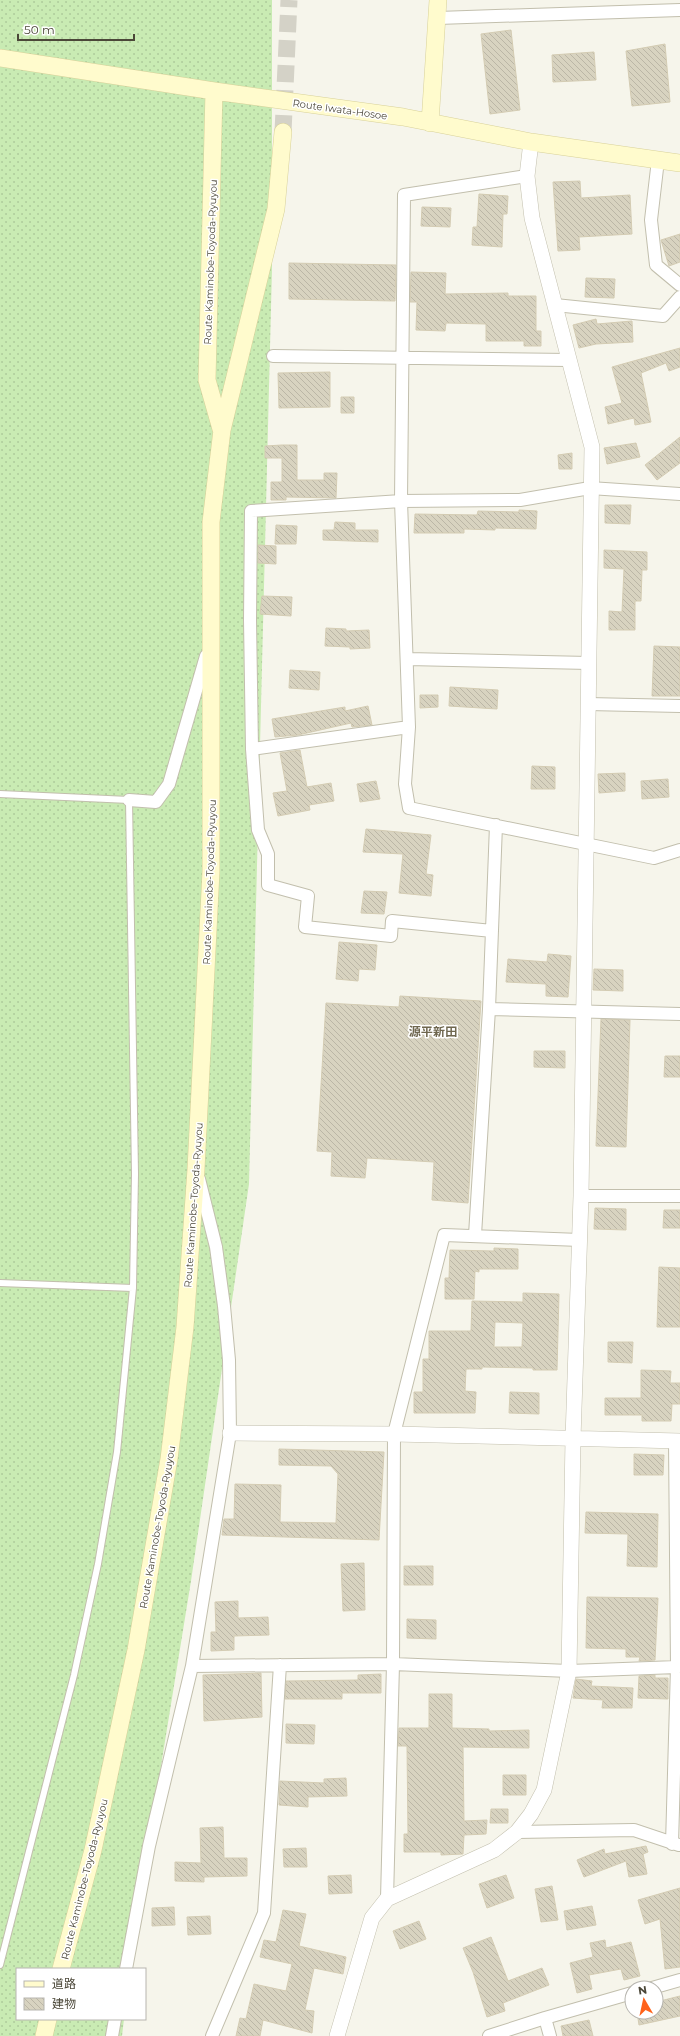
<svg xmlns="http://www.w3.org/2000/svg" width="680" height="2036" font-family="Montserrat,'Noto Sans JP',sans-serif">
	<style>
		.grass { fill: url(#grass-dots) }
		.building { fill: url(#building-back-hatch); stroke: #d4ccb3; fill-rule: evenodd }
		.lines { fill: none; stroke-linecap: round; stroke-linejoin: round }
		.secondary-tunnel { stroke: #d4d2c7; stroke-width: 17; stroke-dasharray: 17 8; stroke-linecap: butt }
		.service-casing { stroke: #c2bfad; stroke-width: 8 }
		.minor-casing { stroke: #c2bfad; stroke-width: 14 }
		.tertiary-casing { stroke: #c2bfad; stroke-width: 16 }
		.secondary-casing { stroke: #d8d19a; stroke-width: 18 }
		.service { stroke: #fff; stroke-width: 6 }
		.minor { stroke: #fff; stroke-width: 12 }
		.tertiary { stroke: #fff; stroke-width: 15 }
		.secondary { stroke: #fffbcd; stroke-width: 17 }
		.labels { text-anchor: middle; stroke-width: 3; stroke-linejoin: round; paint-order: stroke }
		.street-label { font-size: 10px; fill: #4b4738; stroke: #fff }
		.quarter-label { font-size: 12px; font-weight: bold; fill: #6f674f; stroke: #fff }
	</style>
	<defs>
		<pattern id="grass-dots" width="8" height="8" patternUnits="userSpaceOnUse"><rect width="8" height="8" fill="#c9ebb3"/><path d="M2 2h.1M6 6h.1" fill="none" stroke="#aecb9b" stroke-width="1.8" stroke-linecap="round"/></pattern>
		<pattern id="building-back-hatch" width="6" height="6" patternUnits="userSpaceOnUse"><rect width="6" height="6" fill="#d8d3c0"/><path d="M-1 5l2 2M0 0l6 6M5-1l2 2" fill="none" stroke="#bbb6a6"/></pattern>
	</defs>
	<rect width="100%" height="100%" fill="#f6f5eb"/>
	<path class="grass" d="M 0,0 L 272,0 L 272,268 L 249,1184 L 191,1581 L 135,1926 L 130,1969 L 17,1969 L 17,2019 L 124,2019 L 122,2036 L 0,2036 Z"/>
	<path class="building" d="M 511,30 L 520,110 L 490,114 L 481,34 Z
		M 665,44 L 670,102 L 632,106 L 626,51 Z
		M 594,52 L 596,80 L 553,82 L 552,55 Z
		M 580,181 L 581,198 L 630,195 L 632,234 L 579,237 L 580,250 L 558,251 L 553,182 Z
		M 479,194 L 508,196 L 507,214 L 503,214 L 502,247 L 472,245 L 473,227 L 477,227 Z
		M 422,207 L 451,208 L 450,227 L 421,226 Z
		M 680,234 L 680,262 L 669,266 L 661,240 Z
		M 289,263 L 396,265 L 395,301 L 289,299 Z
		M 411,272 L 446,273 L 445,294 L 508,293 L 508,296 L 536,296 L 536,331 L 541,331 L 541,346 L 524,346 L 524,341 L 486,341 L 486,324 L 446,323 L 445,331 L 416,330 L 417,302 L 410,302 Z
		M 586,278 L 615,279 L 614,298 L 585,297 Z
		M 596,319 L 597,324 L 632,321 L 633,342 L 596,344 L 579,348 L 573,325 Z
		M 680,348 L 680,367 L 669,371 L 666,363 L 641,373 L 651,422 L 635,425 L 634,418 L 608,424 L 605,407 L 622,403 L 612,367 Z
		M 330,372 L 330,407 L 279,408 L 278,373 Z
		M 341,397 L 354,397 L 354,413 L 341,413 Z
		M 680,437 L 680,463 L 657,480 L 645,465 Z
		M 636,443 L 640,457 L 607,464 L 604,448 Z
		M 282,445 L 297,445 L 297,480 L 324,480 L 324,473 L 337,473 L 336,498 L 286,497 L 286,500 L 271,500 L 271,482 L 282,482 L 282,458 L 265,458 L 265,446 Z
		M 572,453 L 572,469 L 559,469 L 558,455 Z
		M 605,505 L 631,505 L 630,524 L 605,523 Z
		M 519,510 L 537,511 L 536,529 L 495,528 L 495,530 L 464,529 L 464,533 L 414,533 L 415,514 L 477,515 L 478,511 L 519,512 Z
		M 335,522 L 355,523 L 355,530 L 378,530 L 378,542 L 323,540 L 323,530 L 334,530 Z
		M 276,525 L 297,526 L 296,544 L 275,544 Z
		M 258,545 L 276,546 L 276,564 L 258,563 Z
		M 604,550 L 647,552 L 647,570 L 642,570 L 641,601 L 635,601 L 635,630 L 609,630 L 609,611 L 622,612 L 624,569 L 604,568 Z
		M 262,596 L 292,597 L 291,616 L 260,614 Z
		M 326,628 L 346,629 L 346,631 L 369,630 L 370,648 L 350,649 L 350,647 L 325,646 Z
		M 654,646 L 680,647 L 680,696 L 652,696 Z
		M 290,670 L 320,672 L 319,690 L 289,688 Z
		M 450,687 L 498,690 L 497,709 L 449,706 Z
		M 420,695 L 438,695 L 438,707 L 420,708 Z
		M 368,706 L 372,725 L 352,727 L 351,723 L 298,735 L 275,737 L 272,719 L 345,707 L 345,711 Z
		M 300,750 L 307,787 L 331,783 L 334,801 L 309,805 L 310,810 L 278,816 L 273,793 L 287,791 L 280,753 Z
		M 532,766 L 555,767 L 555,789 L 531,789 Z
		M 625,773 L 625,791 L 599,793 L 598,774 Z
		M 668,779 L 669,797 L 642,799 L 641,781 Z
		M 376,781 L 380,799 L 360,802 L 357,784 Z
		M 366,829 L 431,835 L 426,874 L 433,875 L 431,896 L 399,893 L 403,854 L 363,852 Z
		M 364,891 L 387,892 L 384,914 L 361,913 Z
		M 339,942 L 377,945 L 375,970 L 359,969 L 358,981 L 336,979 Z
		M 548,954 L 571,956 L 568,997 L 546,996 L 546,984 L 506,982 L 508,959 L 547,962 Z
		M 594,969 L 623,970 L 623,991 L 593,990 Z
		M 400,996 L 481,1001 L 468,1203 L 432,1200 L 434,1162 L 367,1158 L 365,1178 L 331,1176 L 332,1152 L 317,1151 L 326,1003 L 399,1007 Z
		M 601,1019 L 630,1020 L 626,1147 L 596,1146 Z
		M 534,1051 L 565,1051 L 565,1068 L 534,1067 Z
		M 665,1056 L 680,1056 L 680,1077 L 664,1077 Z
		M 595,1208 L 626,1209 L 626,1230 L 594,1229 Z
		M 664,1210 L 680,1210 L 680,1228 L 663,1228 Z
		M 494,1248 L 518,1249 L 518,1269 L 479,1269 L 479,1272 L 475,1271 L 474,1299 L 445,1299 L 445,1278 L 449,1278 L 450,1250 L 494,1251 Z
		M 659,1267 L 680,1268 L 680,1327 L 657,1327 Z
		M 523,1293 L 559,1294 L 557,1370 L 533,1370 L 533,1368 L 482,1367 L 482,1369 L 466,1369 L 465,1391 L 476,1392 L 475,1413 L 414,1413 L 414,1392 L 423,1392 L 423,1359 L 429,1359 L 429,1331 L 471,1331 L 472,1301 L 523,1302 ZM 495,1322 L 523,1323 L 522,1347 L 494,1347 Z
		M 608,1342 L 633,1342 L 632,1363 L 608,1362 Z
		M 641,1370 L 671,1371 L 670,1383 L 680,1383 L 680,1404 L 672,1404 L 671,1421 L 642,1421 L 642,1415 L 605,1415 L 605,1398 L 641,1398 Z
		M 510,1392 L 539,1393 L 539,1414 L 509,1413 Z
		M 279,1449 L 384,1452 L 379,1540 L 222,1535 L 224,1519 L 234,1519 L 235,1484 L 281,1485 L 280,1522 L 336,1523 L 338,1474 L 331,1466 L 279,1465 Z
		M 634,1454 L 664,1455 L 663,1475 L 634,1475 Z
		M 586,1512 L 658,1514 L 657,1567 L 627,1566 L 628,1534 L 585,1533 Z
		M 364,1563 L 365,1610 L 343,1611 L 341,1564 Z
		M 404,1566 L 433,1566 L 433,1585 L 404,1585 Z
		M 587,1597 L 658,1598 L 655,1660 L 639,1661 L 640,1657 L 626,1657 L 626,1649 L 586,1648 Z
		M 238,1601 L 238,1618 L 268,1617 L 269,1635 L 234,1636 L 234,1650 L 211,1651 L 211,1632 L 216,1632 L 215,1602 Z
		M 407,1619 L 436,1620 L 436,1639 L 407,1638 Z
		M 261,1673 L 262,1717 L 204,1721 L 203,1675 Z
		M 381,1674 L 381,1693 L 342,1693 L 342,1699 L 285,1699 L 286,1681 L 358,1680 L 358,1675 Z
		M 655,1675 L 655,1678 L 668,1678 L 668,1699 L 638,1698 L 639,1676 Z
		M 576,1679 L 592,1681 L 591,1686 L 633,1688 L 632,1708 L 602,1708 L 603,1700 L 573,1698 Z
		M 429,1694 L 452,1694 L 452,1728 L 489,1729 L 489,1731 L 529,1730 L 529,1748 L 463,1747 L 464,1821 L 487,1820 L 486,1834 L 464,1835 L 463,1854 L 441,1855 L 441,1852 L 404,1852 L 404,1834 L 408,1834 L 407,1746 L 398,1746 L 399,1728 L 429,1728 Z
		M 286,1724 L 315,1725 L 314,1744 L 286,1743 Z
		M 503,1775 L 526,1775 L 526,1795 L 503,1795 Z
		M 346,1778 L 347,1796 L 308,1797 L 308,1807 L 279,1805 L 280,1781 L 324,1783 L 324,1779 Z
		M 491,1809 L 508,1809 L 508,1823 L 490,1823 Z
		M 223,1827 L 224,1858 L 247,1858 L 247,1876 L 204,1877 L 204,1882 L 175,1881 L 175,1862 L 201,1863 L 200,1828 Z
		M 646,1846 L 648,1852 L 643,1854 L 647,1874 L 629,1877 L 626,1861 L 584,1877 L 577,1860 L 604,1849 L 605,1854 Z
		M 306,1848 L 307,1867 L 284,1867 L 283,1849 Z
		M 351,1875 L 352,1893 L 329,1894 L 328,1876 Z
		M 506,1875 L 514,1898 L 487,1908 L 479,1884 Z
		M 552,1886 L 558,1920 L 541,1922 L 535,1889 Z
		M 680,1888 L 680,1967 L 665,1969 L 660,1919 L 645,1924 L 638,1900 Z
		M 592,1906 L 596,1925 L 567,1930 L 564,1911 Z
		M 174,1907 L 175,1925 L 152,1926 L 152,1908 Z
		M 283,1910 L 306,1914 L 299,1946 L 346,1957 L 343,1974 L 314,1968 L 305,2010 L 314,2011 L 312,2033 L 263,2020 L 260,2036 L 236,2036 L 240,2018 L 246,2019 L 254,1984 L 286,1991 L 292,1964 L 260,1957 L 264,1940 L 276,1942 Z
		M 210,1916 L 211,1934 L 188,1935 L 187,1917 Z
		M 419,1921 L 426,1939 L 400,1949 L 393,1931 Z
		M 491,1937 L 508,1981 L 542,1968 L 549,1985 L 503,2003 L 505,2011 L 487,2017 L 473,1972 L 463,1948 Z
		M 605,1940 L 606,1948 L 631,1942 L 640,1976 L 624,1980 L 621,1969 L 589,1975 L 592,1989 L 577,1993 L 570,1963 L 593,1957 L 590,1943 Z
		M 680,1996 L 680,2016 L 639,2025 L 637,2012 L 656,2012 L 656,2002 Z
		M 589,2020 L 593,2036 L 563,2036 L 561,2026 Z"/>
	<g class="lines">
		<path class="secondary-tunnel" d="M 283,132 L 289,0"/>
		<defs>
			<path id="service" d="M 0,794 L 129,800 L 135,1174 L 133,1288 L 117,1452 L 98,1564 L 74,1675 L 0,1965
				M 0,1283 L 133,1288"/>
			<path id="minor" d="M 438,18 L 680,10
				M 658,160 L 651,220 L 656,265 L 680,285
				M 527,176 L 404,195 L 401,501 L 409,727 L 405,784 L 409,808 L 654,858 L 680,850
				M 555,305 L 663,316 L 680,297
				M 273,356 L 569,360
				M 408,659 L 589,663
				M 588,704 L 680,706
				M 252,749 L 409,727
				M 129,800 L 156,802 L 169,784 L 206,656
				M 492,931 L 392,921 L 391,936 L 305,927 L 308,896 L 268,885 L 268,854 L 258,830 L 252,749 L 250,620 L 251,511 L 401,501 L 520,500 L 590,488 L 680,494
				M 489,1009 L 680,1014
				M 581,1196 L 680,1196
				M 475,1235 L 489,1009 L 496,825
				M 192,1666 L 393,1664 L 569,1671 L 677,1667
				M 517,1832 L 634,1830 L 679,1845
				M 672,1844 L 677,1667 L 675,1441
				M 387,1899 L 393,1664 L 394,1434 L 444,1235 L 580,1240
				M 126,1969 L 149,1846 L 192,1666 L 230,1433 L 229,1360 L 224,1306 L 216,1247 L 199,1179
				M 652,1988 L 680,1980
				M 545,2018 L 550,2036
				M 112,2036 L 115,2019
				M 212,2036 L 264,1913 L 280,1665
				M 489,2036 L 545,2018 L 632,1993"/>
			<path id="tertiary" d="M 230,1433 L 394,1434 L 680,1441
				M 337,2036 L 372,1918 L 387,1899 L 494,1850 L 517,1832 L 531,1814 L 544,1790 L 569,1671 L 573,1439 L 581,1196 L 592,447 L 532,218 L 527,176 L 531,142"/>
			<path id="secondary" d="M 0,58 L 214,91 L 403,117 L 531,142 L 680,163
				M 214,91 L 207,380 L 221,429
				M 430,123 L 438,0
				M 61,1969 L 93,1850 L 136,1650 L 169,1459 L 185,1327 L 196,1169 L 211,871 L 211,522 L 222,430 L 276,209 L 283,132
				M 44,2036 L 48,2019"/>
		</defs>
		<use href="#service" class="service-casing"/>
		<use href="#minor" class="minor-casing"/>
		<use href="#tertiary" class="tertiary-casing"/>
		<use href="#secondary" class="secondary-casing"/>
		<use href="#service" class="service"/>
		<use href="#minor" class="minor"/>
		<use href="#tertiary" class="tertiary"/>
		<use href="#secondary" class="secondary"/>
	</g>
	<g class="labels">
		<g class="street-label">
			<text transform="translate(340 109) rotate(8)" y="4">Route Iwata-Hosoe</text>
			<text transform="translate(210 262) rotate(-88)" y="4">Route Kaminobe-Toyoda-Ryuyou</text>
			<text transform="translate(209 882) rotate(-88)" y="4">Route Kaminobe-Toyoda-Ryuyou</text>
			<text transform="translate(193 1205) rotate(-86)" y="4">Route Kaminobe-Toyoda-Ryuyou</text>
			<text transform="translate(157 1527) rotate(-80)" y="4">Route Kaminobe-Toyoda-Ryuyou</text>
			<text transform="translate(84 1879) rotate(-76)" y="4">Route Kaminobe-Toyoda-Ryuyou</text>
		</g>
		<g class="quarter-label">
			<text x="433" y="1036">源平新田</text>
		</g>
	</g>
	<rect x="16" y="1968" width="130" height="52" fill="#ffffff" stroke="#b7b5af"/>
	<rect x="24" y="1981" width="20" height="6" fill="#fffbcd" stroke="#b7b5af"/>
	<text x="52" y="1988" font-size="12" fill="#4b4738">道路</text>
	<rect x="24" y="1998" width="20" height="12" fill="url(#building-back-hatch)" stroke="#b7b5af"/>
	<text x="52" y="2008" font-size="12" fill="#4b4738">建物</text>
	<g transform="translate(644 2000) rotate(351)"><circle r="19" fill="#ffffff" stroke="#b7b5af"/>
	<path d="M0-3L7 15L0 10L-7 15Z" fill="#ff621a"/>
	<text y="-6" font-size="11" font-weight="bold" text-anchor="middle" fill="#4b4738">N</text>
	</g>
	<path d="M18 34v6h116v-6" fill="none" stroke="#4b4738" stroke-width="2"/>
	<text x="24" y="34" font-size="12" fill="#4b4738" stroke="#ffffff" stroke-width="3" paint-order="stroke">50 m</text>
</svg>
